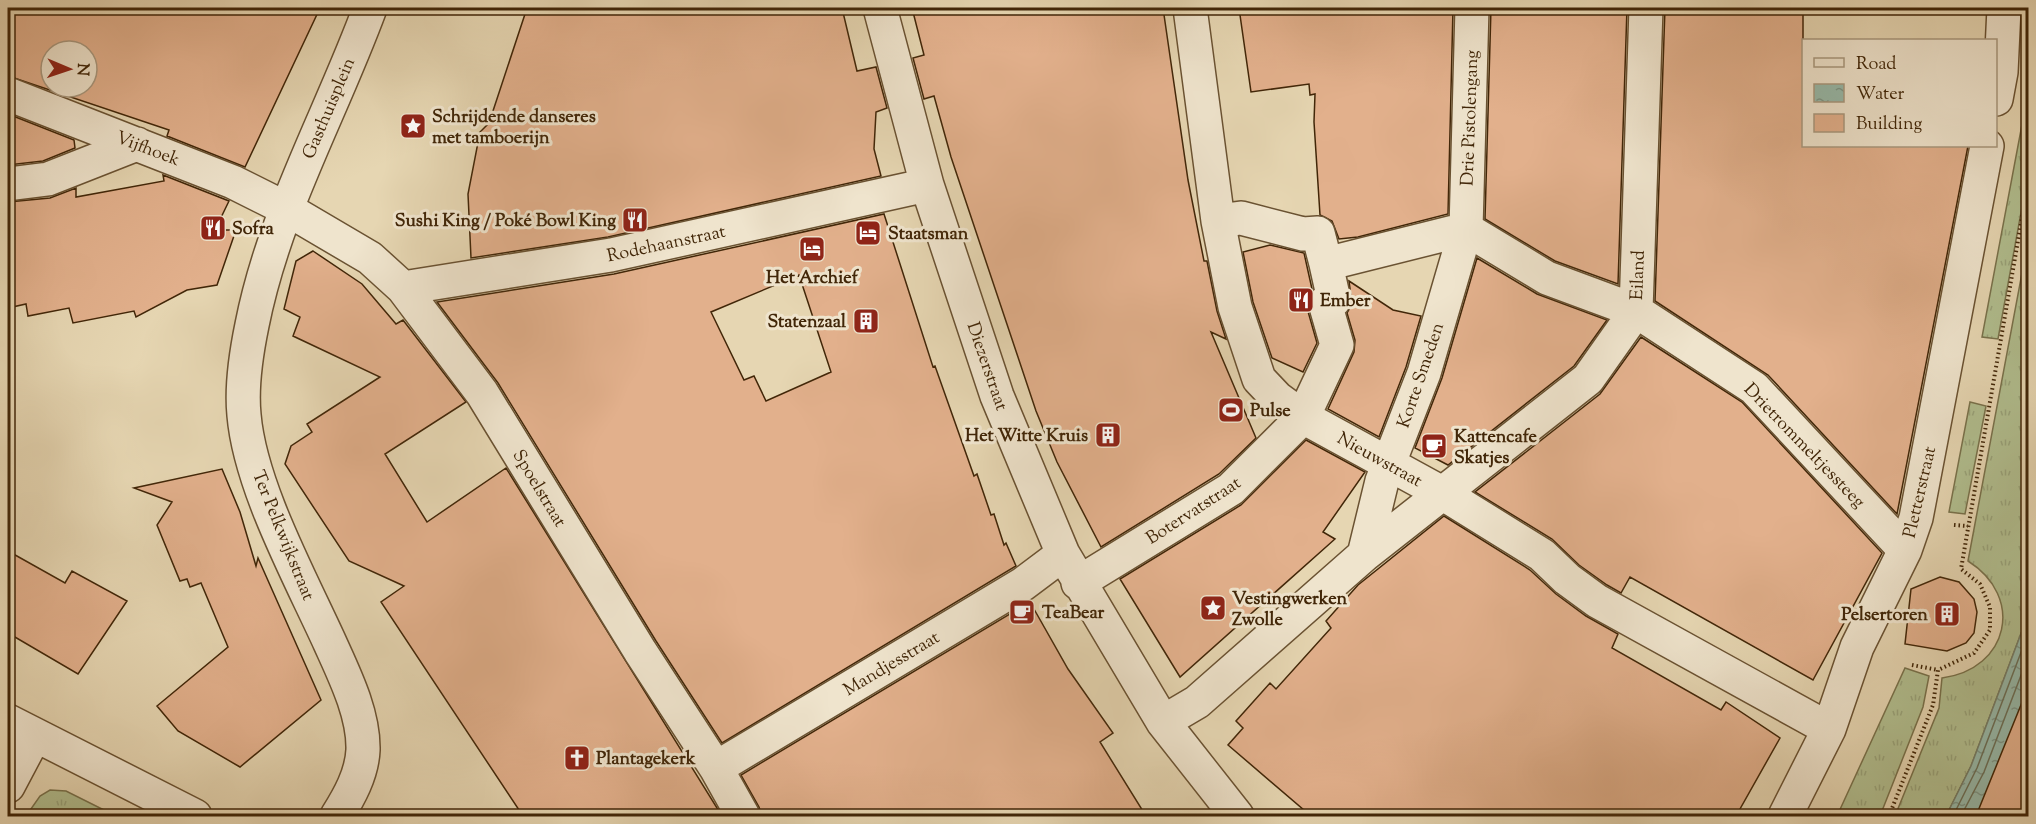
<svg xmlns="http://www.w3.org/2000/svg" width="2036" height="824" font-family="'Sorts Mill Goudy',serif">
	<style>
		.grass { fill: url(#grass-tufts); stroke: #79724c; stroke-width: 1.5 }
		.water { fill: url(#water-ripples); stroke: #757e69; stroke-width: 1.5 }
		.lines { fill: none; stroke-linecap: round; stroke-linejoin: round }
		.shore { stroke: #6c7058; stroke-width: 1.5 }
		.building { fill: #e2b08c; stroke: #412608; stroke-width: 1.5; fill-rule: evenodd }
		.minor-casing { stroke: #6a5232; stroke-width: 36 }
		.path { stroke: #412608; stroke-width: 4; stroke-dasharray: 1.5 3; stroke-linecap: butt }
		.minor { stroke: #efe4cd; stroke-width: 33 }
		.labels { text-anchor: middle; stroke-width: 6; stroke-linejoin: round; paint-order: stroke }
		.street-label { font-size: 18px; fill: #412608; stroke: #efe4cd }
		.poi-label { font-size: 18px; font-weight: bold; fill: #412608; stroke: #efe4cd; text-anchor: start }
	</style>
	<defs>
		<pattern id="grass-tufts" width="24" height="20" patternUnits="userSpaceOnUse" patternTransform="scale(1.5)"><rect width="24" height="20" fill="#b1be8f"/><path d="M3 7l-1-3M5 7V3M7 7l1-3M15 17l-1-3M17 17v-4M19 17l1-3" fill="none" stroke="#99a37a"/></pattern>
		<pattern id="water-ripples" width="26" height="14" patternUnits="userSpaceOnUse" patternTransform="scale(1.5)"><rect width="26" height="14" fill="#97b9a9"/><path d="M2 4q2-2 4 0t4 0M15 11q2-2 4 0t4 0" fill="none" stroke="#7d9688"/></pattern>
	</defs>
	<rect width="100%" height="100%" fill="#e6d6b2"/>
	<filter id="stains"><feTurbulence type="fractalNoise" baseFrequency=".00333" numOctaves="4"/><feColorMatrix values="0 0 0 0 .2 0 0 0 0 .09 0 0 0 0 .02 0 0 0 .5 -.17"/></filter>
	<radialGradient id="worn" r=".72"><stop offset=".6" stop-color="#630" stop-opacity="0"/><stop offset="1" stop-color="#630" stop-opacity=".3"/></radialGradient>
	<path class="grass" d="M 2027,98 L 2028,174 L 1998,339 L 1982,337 Z
		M 2028,241 L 2028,615 L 1971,766 L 1946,816 L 1895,816 L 1939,708 L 1942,678 C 2009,669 2025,597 1968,561 Z
		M 1970,402 L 1986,406 L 1965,514 L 1949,512 Z
		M 1905,668 L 1929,676 L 1923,707 L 1880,816 L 1837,816 Z
		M 50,790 L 66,791 L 116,816 L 26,816 L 40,796 Z"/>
	<path class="water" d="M 2028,615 L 2028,816 L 1946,816 L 1971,766 Z"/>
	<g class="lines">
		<path class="shore" d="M 1953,816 L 1977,768 L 2028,634
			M 1961,816 L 1984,772 L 2028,657"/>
	</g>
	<path class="building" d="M 8,8 L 320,8 L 245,167 L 167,136 L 169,130 L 8,76 ZM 51,51 L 87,51 L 87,87 L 51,87 Z
		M 527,8 L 842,8 L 857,71 L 876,67 L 887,108 L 876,112 L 874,149 L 881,176 L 608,237 L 471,258 L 468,194 L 480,132 L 489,123 Z
		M 912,8 L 1163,8 L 1188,180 L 1204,261 L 1207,261 L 1217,311 L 1226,339 L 1211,332 L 1256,438 L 1219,474 L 1101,547 L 1057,462 L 1036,411 L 951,157 L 934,96 L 924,99 L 913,58 L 924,55 Z
		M 1239,8 L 1453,8 L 1448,214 L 1358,237 L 1339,239 L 1332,221 L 1320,215 L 1314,122 L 1315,94 L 1310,95 L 1309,84 L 1251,92 Z
		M 1491,8 L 1627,8 L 1618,284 L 1555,261 L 1485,219 Z
		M 1665,8 L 1803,8 L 1803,146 L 1968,146 L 1897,514 L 1768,375 L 1655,301 Z
		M 8,114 L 74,140 L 75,148 L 43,161 L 8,165 Z
		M 163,175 L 229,201 L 215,230 L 236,230 L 217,285 L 187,290 L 136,317 L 134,311 L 73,323 L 69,308 L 28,316 L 26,304 L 8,308 L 8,202 L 50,198 L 76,188 L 76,197 L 164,181 Z
		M 884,214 L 933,367 L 935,366 L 974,476 L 977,474 L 991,515 L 994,514 L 1004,545 L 1006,543 L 1016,566 L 722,743 L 656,641 L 498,383 L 437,302 L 614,274 ZM 799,275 L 831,372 L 766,401 L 754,376 L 744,380 L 711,312 Z
		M 1270,245 L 1304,253 L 1312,289 L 1307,298 L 1307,308 L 1317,343 L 1303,372 L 1272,358 L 1253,302 L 1243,252 Z
		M 313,251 L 362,284 L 396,324 L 403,320 L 466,402 L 385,454 L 427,522 L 506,468 L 722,816 L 523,816 L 381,602 L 404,586 L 349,561 L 285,464 L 291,446 L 312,432 L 307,424 L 380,377 L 293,336 L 300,317 L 284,309 L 296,261 Z
		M 1477,258 L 1537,294 L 1607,320 L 1574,366 L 1448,465 L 1415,448 L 1442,378 Z
		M 1349,281 L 1393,310 L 1421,316 L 1406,367 L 1379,437 L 1328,409 L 1354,352 L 1355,340 L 1347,313 L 1352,304 Z
		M 1641,337 L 1742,402 L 1882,553 L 1813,680 L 1630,577 L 1621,593 L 1607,585 L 1579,565 L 1552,539 L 1475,492 L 1600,394 Z
		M 1306,440 L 1365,472 L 1323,532 L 1335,539 L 1180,677 L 1120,579 L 1241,505 Z
		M 222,469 L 240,512 L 256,566 L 258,558 L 321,700 L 240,767 L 178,731 L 157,706 L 228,647 L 201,583 L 190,587 L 187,579 L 180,581 L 157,525 L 172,502 L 134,488 Z
		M 1444,516 L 1530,570 L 1556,594 L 1586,616 L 1618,634 L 1612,648 L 1721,710 L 1726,702 L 1780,738 L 1736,816 L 1311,816 L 1228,745 L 1243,728 L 1236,721 L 1270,683 L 1276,689 L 1331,628 L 1326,621 L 1358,585 Z
		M 8,551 L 65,583 L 72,571 L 127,601 L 78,674 L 8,633 Z
		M 1940,577 L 1959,582 L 1974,599 L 1977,612 L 1974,633 L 1966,643 L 1947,651 L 1905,644 L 1911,589 Z
		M 1030,602 L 1068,669 L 1113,733 L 1100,742 L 1146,816 L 762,816 L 759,807 L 741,775 Z
		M 2027,690 L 2028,800 L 2021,816 L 1976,816 Z"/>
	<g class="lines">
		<defs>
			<path id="minor" d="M 880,8 L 927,185 L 997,396 L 1063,554 L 1163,722 L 1237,816
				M 1190,8 L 1218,221 L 1235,307 L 1259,379 L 1277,398 L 1303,417 L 1442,493 L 1542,555 L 1567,579 L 1597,601 L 1829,729
				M 8,94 L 233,182 L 285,208 L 370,258 L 403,288 L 482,393 L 640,651 L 716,768 L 743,816
				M 1996,99 L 2001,72 L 2004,8
				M 8,184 L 48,179 L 137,144
				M 1218,221 L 1241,218 L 1303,234 L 1318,233 L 1326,264 L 1466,229
				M 1466,229 L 1547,278 L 1636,311 L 1754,388 L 1905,550
				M 403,288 L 611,255 L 927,185
				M 1364,555 L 1588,379 L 1636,311 L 1646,8
				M 1078,583 L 1231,489 L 1303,417 L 1337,345 L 1325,303 L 1334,300 L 1326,264
				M 8,721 L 195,816
				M 1163,722 L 1197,702 L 1364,555 L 1382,481 L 1424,373 L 1466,229 L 1472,8
				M 716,768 L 1023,584 L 1063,554
				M 8,786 L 35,735
				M 337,816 C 349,797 362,774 363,750 C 364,714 344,674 330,643 C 300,577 250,486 244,415 C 241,385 246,354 252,325 C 274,213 331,114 370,8
				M 1785,816 L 1829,729 L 1857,647 L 1905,550 L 1916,518 L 1987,146"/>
		</defs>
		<use href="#minor" class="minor-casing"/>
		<path class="path" d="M 1954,525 L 1968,526
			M 1912,665 L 1938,670
			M 1889,816 L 1933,705 L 1938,670 L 1974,653 L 1990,630 L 1990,607 L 1980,584 L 1961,569 L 2028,183"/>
		<use href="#minor" class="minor"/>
	</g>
	<defs>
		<symbol id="sight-square" viewBox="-11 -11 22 22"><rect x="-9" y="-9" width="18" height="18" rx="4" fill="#8f2418" stroke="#efe4cd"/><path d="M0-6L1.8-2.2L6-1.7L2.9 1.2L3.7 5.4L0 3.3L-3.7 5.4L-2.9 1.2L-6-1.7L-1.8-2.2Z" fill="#fff"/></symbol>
		<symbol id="restaurant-square" viewBox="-11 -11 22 22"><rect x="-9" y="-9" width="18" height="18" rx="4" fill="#8f2418" stroke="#efe4cd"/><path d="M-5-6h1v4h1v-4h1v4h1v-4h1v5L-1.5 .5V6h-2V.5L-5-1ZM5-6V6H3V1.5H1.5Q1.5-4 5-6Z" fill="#fff"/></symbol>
		<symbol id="hotel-square" viewBox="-11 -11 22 22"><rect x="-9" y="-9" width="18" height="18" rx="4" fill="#8f2418" stroke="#efe4cd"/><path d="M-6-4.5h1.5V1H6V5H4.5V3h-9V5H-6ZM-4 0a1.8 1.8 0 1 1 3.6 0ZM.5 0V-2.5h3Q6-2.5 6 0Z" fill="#fff"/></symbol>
		<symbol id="building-square" viewBox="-11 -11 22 22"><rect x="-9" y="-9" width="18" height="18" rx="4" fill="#8f2418" stroke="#efe4cd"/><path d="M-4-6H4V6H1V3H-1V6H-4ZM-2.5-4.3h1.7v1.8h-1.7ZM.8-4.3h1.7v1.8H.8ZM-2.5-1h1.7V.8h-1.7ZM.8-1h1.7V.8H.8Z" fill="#fff"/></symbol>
		<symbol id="stadium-square" viewBox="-11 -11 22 22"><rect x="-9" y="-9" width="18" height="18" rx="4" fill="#8f2418" stroke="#efe4cd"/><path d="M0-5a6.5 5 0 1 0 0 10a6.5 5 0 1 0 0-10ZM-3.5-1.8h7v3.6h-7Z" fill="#fff"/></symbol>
		<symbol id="cafe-square" viewBox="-11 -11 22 22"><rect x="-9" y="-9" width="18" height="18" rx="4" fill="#8f2418" stroke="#efe4cd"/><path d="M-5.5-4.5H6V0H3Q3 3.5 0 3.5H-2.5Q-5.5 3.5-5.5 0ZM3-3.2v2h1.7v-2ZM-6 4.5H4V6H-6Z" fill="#fff"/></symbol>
		<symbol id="church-square" viewBox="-11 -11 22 22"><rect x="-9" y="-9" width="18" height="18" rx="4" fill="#8f2418" stroke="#efe4cd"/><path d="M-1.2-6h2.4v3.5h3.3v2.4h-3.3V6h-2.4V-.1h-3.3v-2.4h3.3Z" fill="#fff"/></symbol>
	</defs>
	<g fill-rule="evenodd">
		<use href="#sight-square" x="398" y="111" width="30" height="30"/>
		<use href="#restaurant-square" x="620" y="205" width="30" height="30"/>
		<use href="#restaurant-square" x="198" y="213" width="30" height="30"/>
		<use href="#hotel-square" x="853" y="218" width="30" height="30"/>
		<use href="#hotel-square" x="797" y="234" width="30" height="30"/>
		<use href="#restaurant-square" x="1286" y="285" width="30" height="30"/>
		<use href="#building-square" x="851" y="306" width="30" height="30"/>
		<use href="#stadium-square" x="1216" y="395" width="30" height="30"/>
		<use href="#building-square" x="1093" y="420" width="30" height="30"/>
		<use href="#cafe-square" x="1419" y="431" width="30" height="30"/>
		<use href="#sight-square" x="1198" y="593" width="30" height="30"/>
		<use href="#cafe-square" x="1007" y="597" width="30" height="30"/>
		<use href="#building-square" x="1932" y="599" width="30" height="30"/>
		<use href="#church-square" x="562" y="743" width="30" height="30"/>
	</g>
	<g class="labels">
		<g class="street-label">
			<text transform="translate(328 108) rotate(-67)" y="6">Gasthuisplein</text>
			<text transform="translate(1469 118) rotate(-88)" y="6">Drie Pistolengang</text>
			<text transform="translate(148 148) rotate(21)" y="6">Vijfhoek</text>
			<text transform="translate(666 243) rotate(-12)" y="6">Rodehaanstraat</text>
			<text transform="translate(1637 275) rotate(-88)" y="6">Eiland</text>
			<text transform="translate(988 366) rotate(71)" y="6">Diezerstraat</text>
			<text transform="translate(1420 375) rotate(-71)" y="6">Korte Smeden</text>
			<text transform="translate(1805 445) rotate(46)" y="6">Drietrommeltjessteeg</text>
			<text transform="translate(1380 459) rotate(29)" y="6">Nieuwstraat</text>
			<text transform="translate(540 488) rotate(59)" y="6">Spoelstraat</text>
			<text transform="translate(1919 492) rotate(-77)" y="6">Pletterstraat</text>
			<text transform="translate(1193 510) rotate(-33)" y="6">Botervatstraat</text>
			<text transform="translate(284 535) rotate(68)" y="6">Ter Pelkwijkstraat</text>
			<text transform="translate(891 663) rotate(-31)" y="6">Mandjesstraat</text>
		</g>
		<g class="poi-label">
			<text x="432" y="122">Schrijdende danseres<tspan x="432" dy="21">met tamboerijn</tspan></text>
			<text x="616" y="226" text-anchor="end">Sushi King / Poké Bowl King</text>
			<text x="232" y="234">Sofra</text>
			<text x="888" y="239">Staatsman</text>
			<text x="812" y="283" text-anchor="middle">Het Archief</text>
			<text x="1320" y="306">Ember</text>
			<text x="846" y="327" text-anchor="end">Statenzaal</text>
			<text x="1250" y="416">Pulse</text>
			<text x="1088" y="441" text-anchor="end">Het Witte Kruis</text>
			<text x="1454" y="442">Kattencafe<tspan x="1454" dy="21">Skatjes</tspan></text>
			<text x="1232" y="604">Vestingwerken<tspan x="1232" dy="21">Zwolle</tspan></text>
			<text x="1042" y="618">TeaBear</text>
			<text x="1928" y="620" text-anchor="end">Pelsertoren</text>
			<text x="596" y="764">Plantagekerk</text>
		</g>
	</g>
	<rect width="2036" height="824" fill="none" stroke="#e6d6b2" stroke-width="30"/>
	<rect x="9" y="9" width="2018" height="806" fill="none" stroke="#412608" stroke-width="3"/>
	<rect x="15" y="15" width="2006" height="794" fill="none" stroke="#412608" stroke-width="1.5"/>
	<rect x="1802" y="39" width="195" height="108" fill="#efe4cd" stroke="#a9987e" stroke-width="1.5"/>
	<rect x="1814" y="58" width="30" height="9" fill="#efe4cd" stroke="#a9987e" stroke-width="1.5"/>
	<text x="1856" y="69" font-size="18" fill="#412608">Road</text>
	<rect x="1814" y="84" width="30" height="18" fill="url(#water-ripples)" stroke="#a9987e" stroke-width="1.5"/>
	<text x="1856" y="99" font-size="18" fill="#412608">Water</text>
	<rect x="1814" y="114" width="30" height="18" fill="#e2b08c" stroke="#a9987e" stroke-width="1.5"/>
	<text x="1856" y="129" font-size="18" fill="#412608">Building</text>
	<g transform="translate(69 69) rotate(92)"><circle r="28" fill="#efe4cd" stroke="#a9987e" stroke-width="1.5"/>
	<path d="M0-4.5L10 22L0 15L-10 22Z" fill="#8f2418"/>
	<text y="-9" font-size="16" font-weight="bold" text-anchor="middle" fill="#412608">N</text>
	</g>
	<rect width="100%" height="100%" filter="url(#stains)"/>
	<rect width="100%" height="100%" fill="url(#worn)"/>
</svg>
